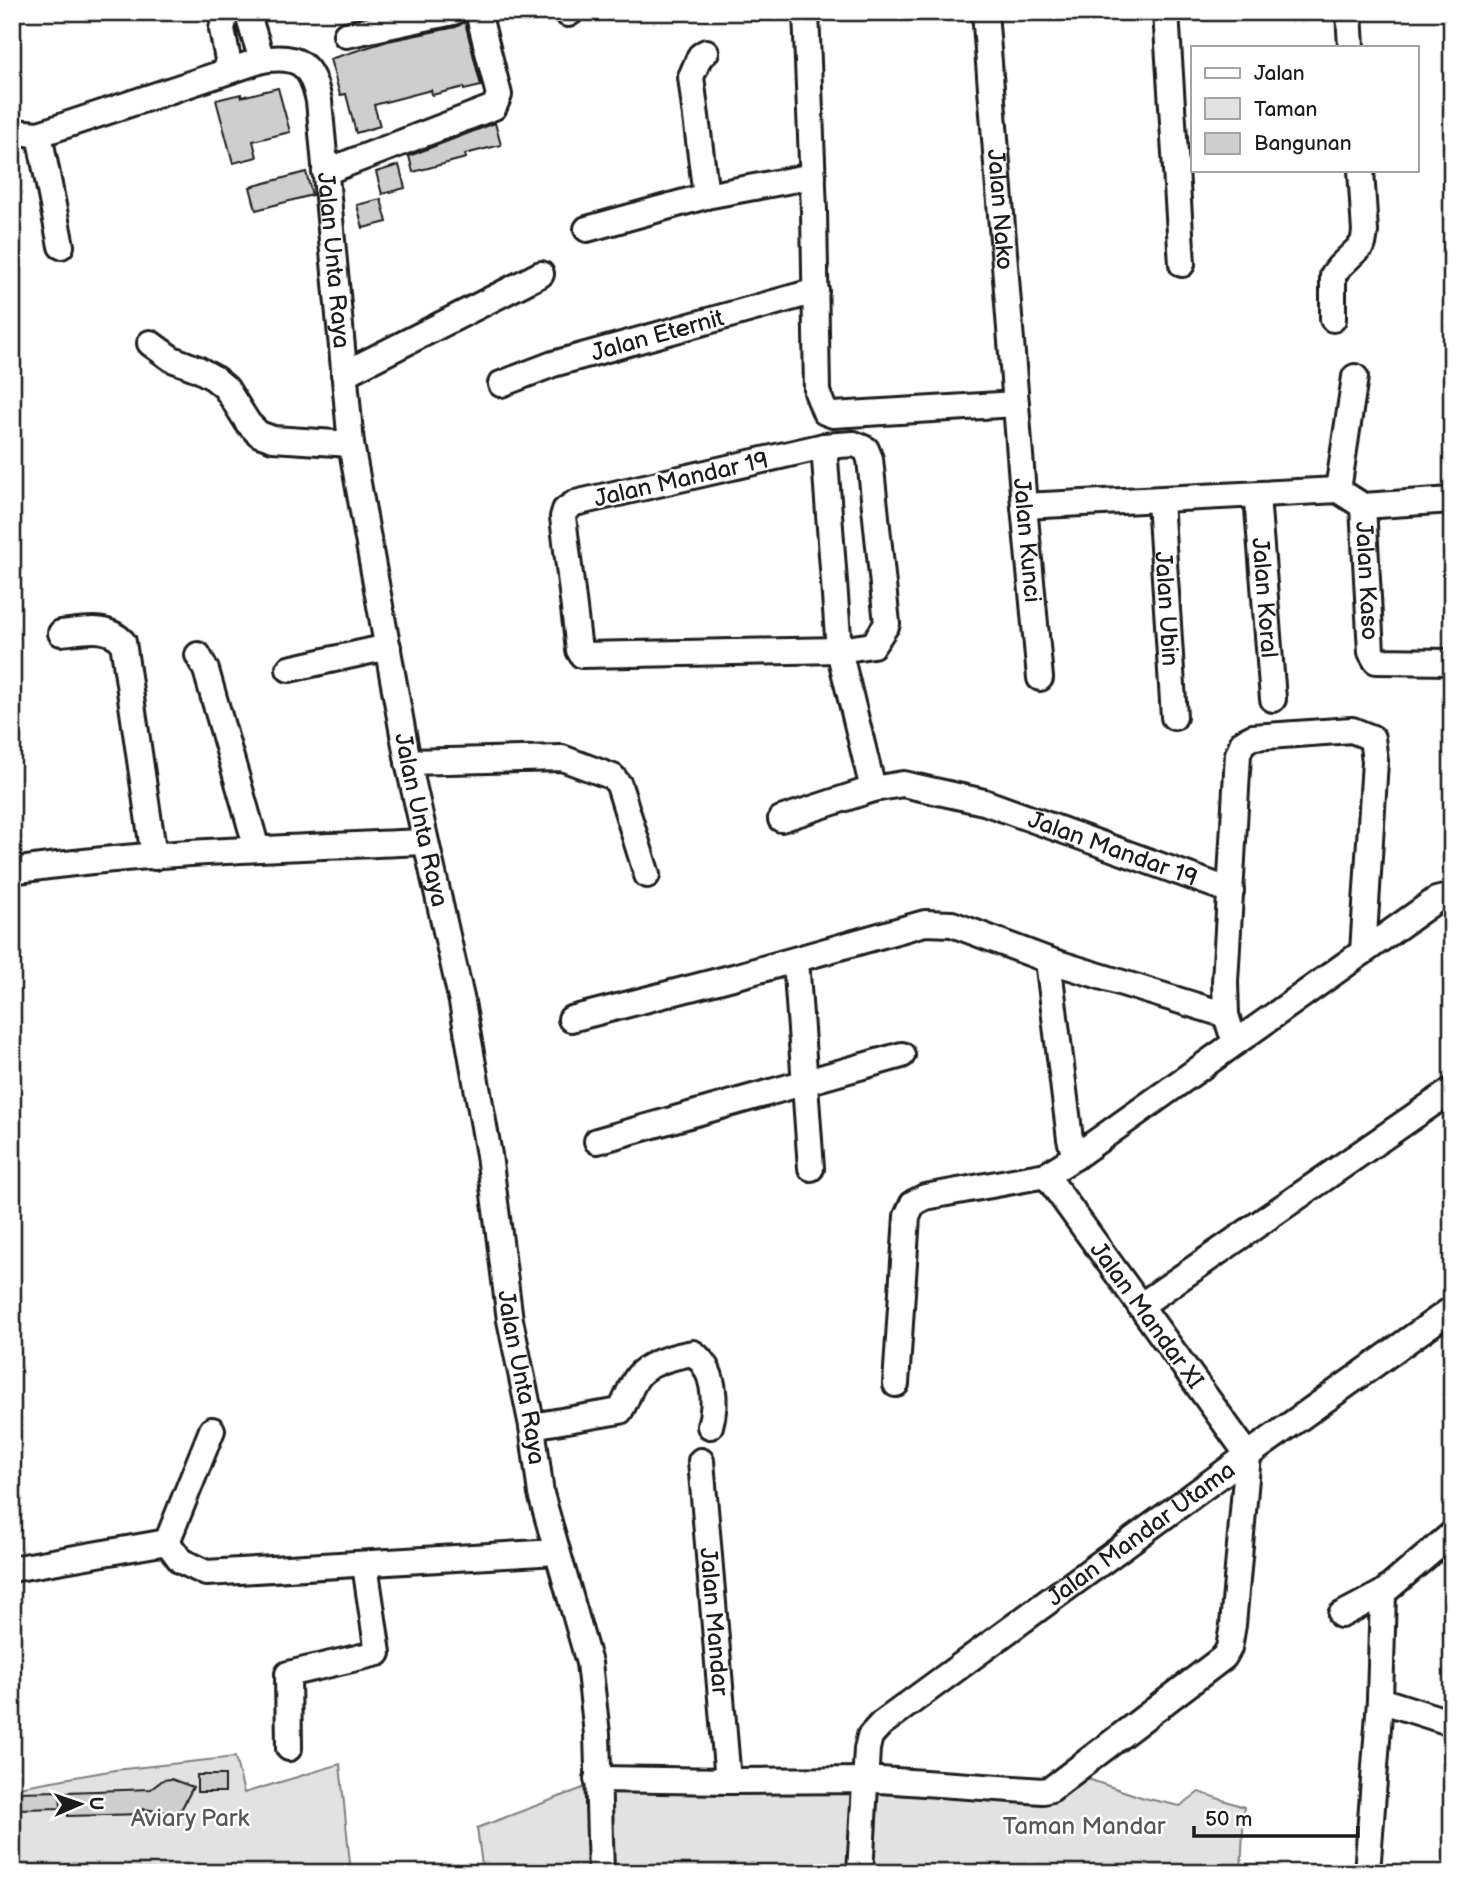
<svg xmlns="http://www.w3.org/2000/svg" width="1464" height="1885" font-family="'Balsamiq Sans',sans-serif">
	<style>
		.green { fill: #e2e2e2; stroke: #7f7f7f; stroke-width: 2 }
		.building { fill: #cecece; stroke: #1c1c1c; stroke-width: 2 }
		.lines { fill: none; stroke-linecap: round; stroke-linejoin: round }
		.minor-casing { stroke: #1c1c1c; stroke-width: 30 }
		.minor { stroke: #fff; stroke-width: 24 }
		.labels { text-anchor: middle; stroke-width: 5; stroke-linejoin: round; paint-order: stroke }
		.street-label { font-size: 24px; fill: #1c1c1c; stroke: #fff }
		.park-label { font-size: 24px; fill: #575757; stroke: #fff }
	</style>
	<rect width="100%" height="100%" fill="#fff"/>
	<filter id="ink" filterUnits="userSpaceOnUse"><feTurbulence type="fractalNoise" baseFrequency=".0143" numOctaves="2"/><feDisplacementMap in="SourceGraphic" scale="14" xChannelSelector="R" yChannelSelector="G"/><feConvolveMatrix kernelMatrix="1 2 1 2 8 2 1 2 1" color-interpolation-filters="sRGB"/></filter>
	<g filter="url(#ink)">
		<path class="green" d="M 235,1757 L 244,1793 L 340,1764 L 351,1873 L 12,1873 L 12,1788 L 115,1770 Z
			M 1073,1774 L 1144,1798 L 1180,1806 L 1199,1792 L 1244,1807 L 1241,1873 L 856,1873 L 862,1788 L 1045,1796 Z
			M 593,1783 L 860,1788 L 853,1873 L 605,1873 Z
			M 591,1785 L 597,1873 L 483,1873 L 477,1828 Z"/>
		<path class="building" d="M 465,22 L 481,86 L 464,90 L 464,87 L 432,95 L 431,90 L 374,105 L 380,126 L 356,133 L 346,94 L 340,95 L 330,59 L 388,41 L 456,27 Z
			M 278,88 L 290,132 L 253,141 L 257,157 L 233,163 L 216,100 L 241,94 L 241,97 Z
			M 495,123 L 501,145 L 465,154 L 466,158 L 413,172 L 409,156 Z
			M 399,165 L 405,188 L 382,194 L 376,172 Z
			M 306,172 L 312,195 L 256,210 L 250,187 Z
			M 381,199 L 387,222 L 363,228 L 357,205 Z
			M 197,1775 L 225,1775 L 225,1792 L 197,1792 Z
			M 171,1779 L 193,1787 L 182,1808 L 177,1812 L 170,1813 L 143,1809 L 143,1814 L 68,1816 L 67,1792 L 151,1789 L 163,1780 Z
			M 60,1791 L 61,1808 L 18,1809 L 18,1792 Z"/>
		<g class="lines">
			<defs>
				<g id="minor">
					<path d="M 226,12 L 222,29 L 230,70"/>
					<path d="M 247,12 L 262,60"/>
					<path d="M 806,12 L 814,211 L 817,392 L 825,412 L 833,415 L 1016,404"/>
					<path id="s1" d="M 985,12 L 1024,506 L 1040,678"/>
					<path d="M 1166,12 L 1182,264"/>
					<path d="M 1349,12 L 1351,47"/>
					<path d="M 568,14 L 571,12"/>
					<path d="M 346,35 L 453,12"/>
					<path d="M 706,52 L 700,56 L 691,77 L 706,196"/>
					<path id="s2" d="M 12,132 L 39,134 L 262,60 C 299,54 311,64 319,101 L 351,444 L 408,762 L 462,1002 L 489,1155 L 510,1320 L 532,1426 L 541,1494 L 589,1663 L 597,1734 L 601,1873"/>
					<path d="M 39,134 L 61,246"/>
					<path d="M 325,172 L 494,107 L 499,95 L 478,12"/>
					<path d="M 587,229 L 706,196 L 813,176"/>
					<path d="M 1333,319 L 1333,275 L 1339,267 L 1363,244 L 1365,232 L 1361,170"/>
					<path d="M 150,343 L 172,359 L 198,369 L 214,378 L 226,388 L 248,423 L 259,434 L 273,439 L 351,444"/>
					<path d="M 344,374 L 541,274"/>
					<path id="s3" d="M 501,384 L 553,364 L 816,291"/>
					<path d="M 854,444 L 866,449 L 870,459 L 886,614 L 887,624 L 873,645 L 839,650 L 582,655 L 579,650 L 563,517 L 565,510 L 575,503 L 824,446 Z"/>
					<path id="s4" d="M 824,446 L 839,650 L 873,789 L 903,784 L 984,802 L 1231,891"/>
					<path d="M 1338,490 L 1355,377"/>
					<path id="s5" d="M 1257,496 L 1273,699"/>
					<path id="s6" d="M 1160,501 L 1174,717"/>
					<path d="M 1024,506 L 1338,490 L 1363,506 L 1452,500"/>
					<path id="s7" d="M 1363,506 L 1371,652 L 1376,661 L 1452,662"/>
					<path d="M 61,633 C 83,631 107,624 123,642 L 154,857"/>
					<path d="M 198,655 L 206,670 L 257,849"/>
					<path d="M 289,669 L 388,647"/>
					<path d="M 408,762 L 562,758 L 613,777 L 619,785 L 647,875"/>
					<path d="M 781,819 L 873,789"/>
					<path d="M 12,871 C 148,851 288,848 425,842"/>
					<path d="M 796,960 L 811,1168"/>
					<path d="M 1226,1015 L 1225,982 L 1238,754 L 1243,742 L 1253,737 L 1352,730 L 1372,738 L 1375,761 L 1363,952"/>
					<path d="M 571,1019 L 741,975 L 925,923 L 952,924 L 1048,960"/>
					<path d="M 597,1141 L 902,1055"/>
					<path d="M 1075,1157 L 1070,1139 L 1048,960 L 1226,1015 L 1231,1031"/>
					<path d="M 1140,1306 L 1452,1090"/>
					<path d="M 896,1384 L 907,1216 L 913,1203 L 925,1197 L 1046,1175 L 1075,1157 L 1436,900 L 1452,896"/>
					<path d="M 532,1426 L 620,1411 C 627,1400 630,1386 638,1376 C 649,1362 676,1356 693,1353 C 715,1369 717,1402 710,1426"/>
					<path id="s8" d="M 701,1461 L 728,1781"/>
					<path d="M 167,1542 L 212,1430"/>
					<path d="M 12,1569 L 167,1542 L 181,1561 L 206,1573 L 556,1552"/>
					<path d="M 1341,1615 L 1383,1593 L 1452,1534"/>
					<path d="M 1380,1700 L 1452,1723"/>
					<path d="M 289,1748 L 288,1674 L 378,1653 L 365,1565"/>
					<path d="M 597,1779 L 728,1781 L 880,1780 L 1043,1791 L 1051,1789 L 1224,1657 L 1229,1648 L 1233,1625 L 1248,1455 L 1046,1175"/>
					<path id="s9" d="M 860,1873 L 867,1749 L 870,1736 L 881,1724 L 1248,1455 L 1452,1309"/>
					<path d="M 1367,1873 L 1380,1700 L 1383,1593"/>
				</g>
			</defs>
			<use href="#minor" class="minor-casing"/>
			<use href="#minor" class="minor"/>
		</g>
	</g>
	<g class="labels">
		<g class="street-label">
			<text dy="8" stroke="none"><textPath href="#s1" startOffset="198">Jalan Nako</textPath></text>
			<text dy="8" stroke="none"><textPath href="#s2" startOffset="504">Jalan Unta Raya</textPath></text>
			<text dy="8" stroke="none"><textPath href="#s3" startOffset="164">Jalan Eternit</textPath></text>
			<text transform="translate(681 479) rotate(-13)" y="8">Jalan Mandar 19</text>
			<text dy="8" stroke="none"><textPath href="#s1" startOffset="530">Jalan Kunci</textPath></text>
			<text dy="8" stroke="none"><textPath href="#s7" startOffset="75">Jalan Kaso</textPath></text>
			<text dy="8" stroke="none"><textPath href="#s5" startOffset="102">Jalan Koral</textPath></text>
			<text dy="8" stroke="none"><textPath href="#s6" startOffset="108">Jalan Ubin</textPath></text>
			<text dy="8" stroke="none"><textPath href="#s2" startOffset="1071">Jalan Unta Raya</textPath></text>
			<text dy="8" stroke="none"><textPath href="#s4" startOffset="598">Jalan Mandar 19</textPath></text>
			<text transform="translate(1147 1315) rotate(54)" y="8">Jalan Mandar XI</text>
			<text dy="8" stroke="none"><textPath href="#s2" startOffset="1638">Jalan Unta Raya</textPath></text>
			<text dy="8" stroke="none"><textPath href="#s9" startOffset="476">Jalan Mandar Utama</textPath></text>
			<text dy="8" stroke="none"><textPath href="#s8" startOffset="161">Jalan Mandar</textPath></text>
		</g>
		<g class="park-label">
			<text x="190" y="1826">Aviary Park</text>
			<text x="1084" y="1834">Taman Mandar</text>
		</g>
	</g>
	<rect width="1464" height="1885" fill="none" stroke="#fff" stroke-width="42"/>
	<rect x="21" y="21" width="1422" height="1843" fill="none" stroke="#1c1c1c" stroke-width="2.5" filter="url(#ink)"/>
	<rect x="1191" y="46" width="228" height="126" fill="#ffffff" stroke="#a4a4a4" stroke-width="2"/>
	<rect x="1205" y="68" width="35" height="10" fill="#ffffff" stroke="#a4a4a4" stroke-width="2"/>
	<text x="1254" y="80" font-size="21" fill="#1c1c1c">Jalan</text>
	<rect x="1205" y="98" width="35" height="21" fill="#e2e2e2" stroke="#a4a4a4" stroke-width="2"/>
	<text x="1254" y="116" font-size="21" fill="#1c1c1c">Taman</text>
	<rect x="1205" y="133" width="35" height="21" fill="#cecece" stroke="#a4a4a4" stroke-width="2"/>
	<text x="1254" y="150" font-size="21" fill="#1c1c1c">Bangunan</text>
	<g transform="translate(80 1804) rotate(88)" stroke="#ffffff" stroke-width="5" paint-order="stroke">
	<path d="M0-5L12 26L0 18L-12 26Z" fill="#1c1c1c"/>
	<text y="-10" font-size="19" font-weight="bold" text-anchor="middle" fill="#1c1c1c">U</text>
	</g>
	<path d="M1194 1826v10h164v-10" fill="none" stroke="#1c1c1c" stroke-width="3.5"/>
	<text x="1205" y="1826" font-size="21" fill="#1c1c1c" stroke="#ffffff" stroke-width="5" paint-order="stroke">50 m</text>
</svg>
